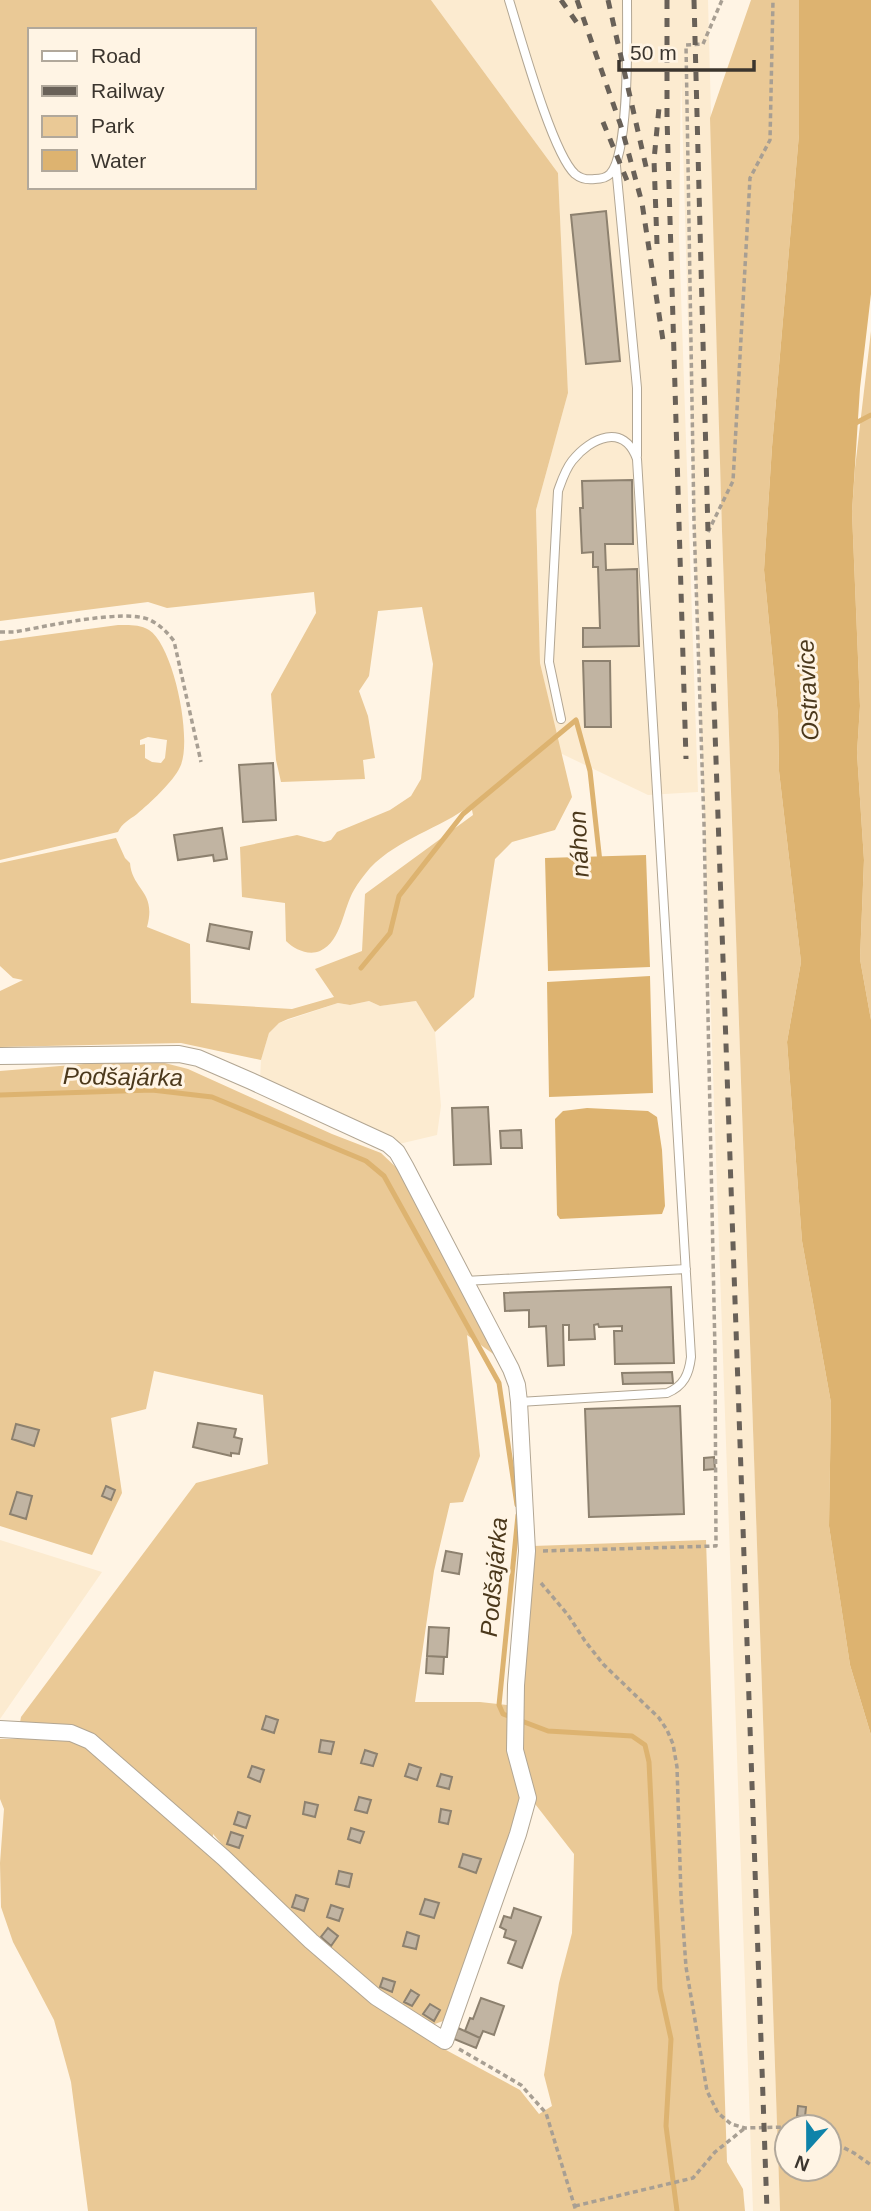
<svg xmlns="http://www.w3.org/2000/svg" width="871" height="2211" font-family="Helvetica,sans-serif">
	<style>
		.built { fill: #fcebd0 }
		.green { fill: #eac996; fill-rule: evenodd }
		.water { fill: #ddb370 }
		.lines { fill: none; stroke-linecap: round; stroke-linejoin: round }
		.stream { stroke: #ddb370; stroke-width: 5 }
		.building { fill: #c1b4a2; stroke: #8d816f; stroke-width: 2 }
		.service-casing { stroke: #b2a693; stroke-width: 10 }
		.minor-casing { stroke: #b2a693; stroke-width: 18 }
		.path { stroke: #a89f93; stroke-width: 3.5; stroke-dasharray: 5 3.5; stroke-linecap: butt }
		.service { stroke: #fff; stroke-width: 8 }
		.minor { stroke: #fff; stroke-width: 16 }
		.rail { stroke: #696158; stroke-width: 5; stroke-dasharray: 9 9; stroke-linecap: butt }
		.labels { text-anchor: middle; stroke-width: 6; stroke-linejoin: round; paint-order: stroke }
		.water-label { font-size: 24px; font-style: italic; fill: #4b381b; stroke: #fff4e4 }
	</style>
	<rect width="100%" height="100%" fill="#fff4e4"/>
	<path class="built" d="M 431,0 L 708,0 L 722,531 L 780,2211 L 753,2211 L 694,532 L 681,74 L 679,236 L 698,792 L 648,795 L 560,753 L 540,663 L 536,510 L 568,393 L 558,173 Z
		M 369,1001 L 380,1006 L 416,1001 L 435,1032 L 441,1106 L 437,1135 L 399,1144 L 363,1123 L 260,1080 L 261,1060 L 269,1033 L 279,1023 L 338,1003 L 350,1005 Z
		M 0,1540 L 102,1572 L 0,1719 Z"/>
	<path class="green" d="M 0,0 L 431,0 L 558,173 L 568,393 L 536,510 L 540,663 L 572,797 L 555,830 L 512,842 L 495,859 L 474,997 L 435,1032 L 416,1001 L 380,1006 L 369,1001 L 350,1005 L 338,1003 L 288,1019 L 279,1023 L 269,1033 L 261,1060 L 181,1043 L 0,1047 L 0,991 L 23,980 L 13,978 L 0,966 L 0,863 L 116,838 L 125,858 L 130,863 C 132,890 157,891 147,927 L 190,944 L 191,1003 L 292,1009 L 334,997 L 315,969 L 362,951 L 365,894 L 473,815 L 471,805 C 439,829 399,838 370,868 C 364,875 358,883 354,890 C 343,908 342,941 320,951 C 308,956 294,949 286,941 L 285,903 L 242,897 L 240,847 L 297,835 L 324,842 L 331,840 L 337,832 L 390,810 L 411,796 L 421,779 L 433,664 L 422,607 L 378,611 L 369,676 L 359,691 L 368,716 L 375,758 L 363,760 L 365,779 L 281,782 L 276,760 L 271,694 L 316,613 L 314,592 L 167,608 L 148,602 L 0,621 ZM 30,30 L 254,30 L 254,187 L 30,187 Z
		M 751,0 L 799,0 L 799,134 L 772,447 L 764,570 L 778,716 L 779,771 L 801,962 L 787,1042 L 802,1241 L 831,1403 L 829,1526 L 850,1665 L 871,1735 L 871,2211 L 780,2211 L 722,531 L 710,118 ZM 787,2127 L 829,2127 L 829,2169 L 787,2169 Z
		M 871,331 L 871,1020 L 860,959 L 864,860 L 857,753 L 860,706 L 852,512 L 855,468 Z
		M 118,625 C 128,625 139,624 149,630 C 174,646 193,741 180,767 C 173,782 150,803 137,814 C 129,820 122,823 118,832 L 0,860 L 0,641 ZM 148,737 L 167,740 L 165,758 L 161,763 L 152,762 L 145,758 L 145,744 L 140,745 L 140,740 Z
		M 120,1061 L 161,1062 L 188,1069 L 332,1134 L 381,1153 L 401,1172 L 496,1356 L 467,1335 L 480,1456 L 463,1502 L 450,1503 L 434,1571 L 415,1702 L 480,1702 L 507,1705 L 509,1746 L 523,1800 L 446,2020 L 432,2025 L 381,1995 L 260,1889 L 213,1834 L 212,1852 L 283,1924 L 343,1980 L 446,2050 L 520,2090 L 539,2114 L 552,2106 L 544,2075 L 559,1983 L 572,1933 L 574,1854 L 532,1800 L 520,1750 L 519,1707 L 533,1546 L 706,1540 L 727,2162 L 743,2189 L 745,2211 L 88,2211 L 71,2082 L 54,2020 L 13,1942 L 1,1907 L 0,1863 L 4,1809 L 0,1799 L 0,1739 L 17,1739 L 21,1717 L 196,1483 L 268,1464 L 263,1395 L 154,1371 L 146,1409 L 111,1418 L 122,1493 L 92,1555 L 0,1526 L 0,1071 Z"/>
	<path class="water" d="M 799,0 L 871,0 L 871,294 L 860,388 L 852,512 L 860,706 L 857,753 L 864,860 L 860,959 L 871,1020 L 871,1735 L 850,1665 L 829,1526 L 831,1403 L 802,1241 L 787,1042 L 801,962 L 779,771 L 778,716 L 764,570 L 772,447 L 799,134 Z
		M 646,855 L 650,967 L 548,971 L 545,858 Z
		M 650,976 L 653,1093 L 549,1097 L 547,982 Z
		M 587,1108 L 648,1111 L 657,1117 L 662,1150 L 665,1206 L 662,1214 L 560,1219 L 557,1215 L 555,1119 L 563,1111 Z"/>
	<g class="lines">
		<path class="stream" d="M 852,425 L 871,415
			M 361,968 L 390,933 L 399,896 L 463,814 L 576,720 L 590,771 L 600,862
			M 0,1095 L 152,1090 L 212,1097 L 366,1161 L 384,1176 L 499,1383 L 517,1505
			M 518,1515 L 499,1705 L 503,1714 L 548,1731 L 632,1736 L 645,1745 L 649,1762 L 660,1989 L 671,2039 L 666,2126 L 677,2211"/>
	</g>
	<path class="building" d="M 606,211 L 620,361 L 586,364 L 571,215 Z
		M 632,480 L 633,544 L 605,544 L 606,570 L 637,569 L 639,646 L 583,647 L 583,628 L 600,628 L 598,567 L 593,567 L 593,552 L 582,553 L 580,508 L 583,508 L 582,481 Z
		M 583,661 L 610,661 L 611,727 L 585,727 Z
		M 273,763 L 276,820 L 243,822 L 239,765 Z
		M 222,828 L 227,859 L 214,861 L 213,855 L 178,860 L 174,835 Z
		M 210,924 L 252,932 L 249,949 L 207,941 Z
		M 488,1107 L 491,1164 L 454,1165 L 452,1108 Z
		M 521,1130 L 522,1148 L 501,1148 L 500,1131 Z
		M 671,1287 L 674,1363 L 615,1364 L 614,1331 L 622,1331 L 622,1326 L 599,1327 L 598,1324 L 594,1325 L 595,1339 L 569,1340 L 569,1325 L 563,1325 L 564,1365 L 548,1366 L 546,1326 L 529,1327 L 529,1310 L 505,1311 L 504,1293 Z
		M 672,1372 L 673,1383 L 623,1384 L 622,1373 Z
		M 680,1406 L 684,1514 L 589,1517 L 585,1409 Z
		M 198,1423 L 236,1429 L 234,1437 L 242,1439 L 239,1454 L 231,1453 L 231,1456 L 193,1447 Z
		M 16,1424 L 39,1430 L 34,1446 L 12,1439 Z
		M 714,1457 L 715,1469 L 704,1470 L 704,1458 Z
		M 106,1486 L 115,1490 L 111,1500 L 102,1496 Z
		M 17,1492 L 32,1496 L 26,1519 L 10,1514 Z
		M 446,1551 L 462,1554 L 459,1574 L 442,1571 Z
		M 429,1627 L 449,1628 L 447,1657 L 427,1656 Z
		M 427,1656 L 444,1657 L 443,1674 L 426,1673 Z
		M 266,1716 L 278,1720 L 274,1733 L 262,1729 Z
		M 321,1740 L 334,1742 L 331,1754 L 319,1752 Z
		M 365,1750 L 377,1754 L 373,1766 L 361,1763 Z
		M 409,1764 L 421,1768 L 417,1780 L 405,1776 Z
		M 252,1766 L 264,1770 L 260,1782 L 248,1777 Z
		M 441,1774 L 452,1777 L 449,1789 L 437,1786 Z
		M 359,1797 L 371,1800 L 367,1813 L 355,1810 Z
		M 305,1802 L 318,1805 L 315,1817 L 303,1814 Z
		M 441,1809 L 451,1811 L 448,1824 L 439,1822 Z
		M 238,1812 L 250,1816 L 246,1828 L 234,1824 Z
		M 351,1828 L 364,1832 L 360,1843 L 348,1839 Z
		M 231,1832 L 243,1836 L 239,1848 L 227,1844 Z
		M 463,1854 L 481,1859 L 476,1873 L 459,1867 Z
		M 339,1871 L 352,1874 L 349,1887 L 336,1884 Z
		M 296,1895 L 308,1899 L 304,1911 L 292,1907 Z
		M 425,1899 L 439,1903 L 434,1918 L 420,1914 Z
		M 331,1905 L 343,1909 L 339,1921 L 327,1917 Z
		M 514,1908 L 541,1917 L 522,1968 L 508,1963 L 516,1941 L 504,1937 L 506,1930 L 500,1927 L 504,1916 L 511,1918 Z
		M 328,1928 L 338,1936 L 331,1946 L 321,1937 Z
		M 407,1932 L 419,1936 L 416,1949 L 403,1946 Z
		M 383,1978 L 395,1982 L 392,1992 L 380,1987 Z
		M 411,1990 L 419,1995 L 412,2006 L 404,2002 Z
		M 481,1998 L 504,2006 L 494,2035 L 483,2031 L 480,2038 L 465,2031 L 470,2018 L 473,2019 Z
		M 430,2004 L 440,2010 L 434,2021 L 423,2014 Z
		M 458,2028 L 480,2038 L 476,2048 L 454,2039 Z
		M 798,2106 L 806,2107 L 805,2117 L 797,2116 Z"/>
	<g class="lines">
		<defs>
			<path id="service" d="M 509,0 C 520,35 552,153 575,174 C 581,179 588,180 595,179 C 600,179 606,178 610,174 C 630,153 627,32 627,0
				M 616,166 L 637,388 L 637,456
				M 465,1281 L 686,1269
				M 519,1402 L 667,1393 C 684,1386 689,1374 691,1357 L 637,459 C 624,423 591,437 572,461 C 565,470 562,480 558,491 L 549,662 L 561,719"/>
			<path id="minor" d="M 0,1056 L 179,1054 L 198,1058 L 251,1081 L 388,1144 L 397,1152 L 405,1166 L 511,1369 L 517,1385 L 519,1402 L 527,1551 L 516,1685 L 515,1750 L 528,1798 L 518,1834 L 445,2041 L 376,1997 L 311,1941 L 224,1858 L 90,1741 L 71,1733 L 0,1729"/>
		</defs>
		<use href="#service" class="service-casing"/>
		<use href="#minor" class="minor-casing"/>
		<path class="path" d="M 708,532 L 733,481 L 750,178 L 770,140 L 773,0
			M 0,632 L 14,632 C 44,627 124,608 150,620 C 160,625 167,632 174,641 L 201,762
			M 543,1551 L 716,1546 L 715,1352 L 704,824 L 694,521 L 686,45 L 703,44 L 722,0
			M 541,1583 L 568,1615 L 585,1641 L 603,1664 L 659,1718 L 667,1730 L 673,1744 L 677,1767 L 681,1896 L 686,1967 L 707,2091 L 718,2113 L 731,2124 L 745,2128 L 787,2127
			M 459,2049 L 521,2085 L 546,2113 L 576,2211
			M 829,2140 L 854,2153 L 871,2165
			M 575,2206 L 693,2178 L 715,2152 L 745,2128"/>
		<use href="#service" class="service"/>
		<use href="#minor" class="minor"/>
		<path class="rail" d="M 561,0 L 577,23
			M 577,0 L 622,129 L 642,203 L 664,347
			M 608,0 L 647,171
			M 667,0 L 667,118 L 686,759
			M 694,0 L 708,532 L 767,2211
			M 603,122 L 628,183
			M 657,244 L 654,160 L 659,108"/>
	</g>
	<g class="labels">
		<g class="water-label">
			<text transform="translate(808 690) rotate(-93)" y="8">Ostravice</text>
			<text transform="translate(579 844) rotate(-93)" y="8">náhon</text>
			<text transform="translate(123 1077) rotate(1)" y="8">Podšajárka</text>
			<text transform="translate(494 1577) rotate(-85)" y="8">Podšajárka</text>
		</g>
	</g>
	<rect x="28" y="28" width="228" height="161" fill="#fff4e4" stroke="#b1a89b" stroke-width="2"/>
	<rect x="42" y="51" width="35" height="10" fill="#ffffff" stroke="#b1a89b" stroke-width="2"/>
	<text x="91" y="63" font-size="21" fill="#3b352e">Road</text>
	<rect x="42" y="86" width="35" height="10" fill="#696158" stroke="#b1a89b" stroke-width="2"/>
	<text x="91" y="98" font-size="21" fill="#3b352e">Railway</text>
	<rect x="42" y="116" width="35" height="21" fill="#eac996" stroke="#b1a89b" stroke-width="2"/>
	<text x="91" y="133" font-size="21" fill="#3b352e">Park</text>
	<rect x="42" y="150" width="35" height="21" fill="#ddb370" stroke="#b1a89b" stroke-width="2"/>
	<text x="91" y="168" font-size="21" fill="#3b352e">Water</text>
	<g transform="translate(808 2148) rotate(201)"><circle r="33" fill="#fff4e4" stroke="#b1a89b" stroke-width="2"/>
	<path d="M0-5L12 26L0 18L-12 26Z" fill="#0f83a9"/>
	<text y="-10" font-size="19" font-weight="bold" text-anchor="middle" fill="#3b352e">N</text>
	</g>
	<path d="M619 60v10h135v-10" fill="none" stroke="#3b352e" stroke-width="3.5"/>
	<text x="630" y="60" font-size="21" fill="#3b352e" stroke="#fff4e4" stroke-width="5" paint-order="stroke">50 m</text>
</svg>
